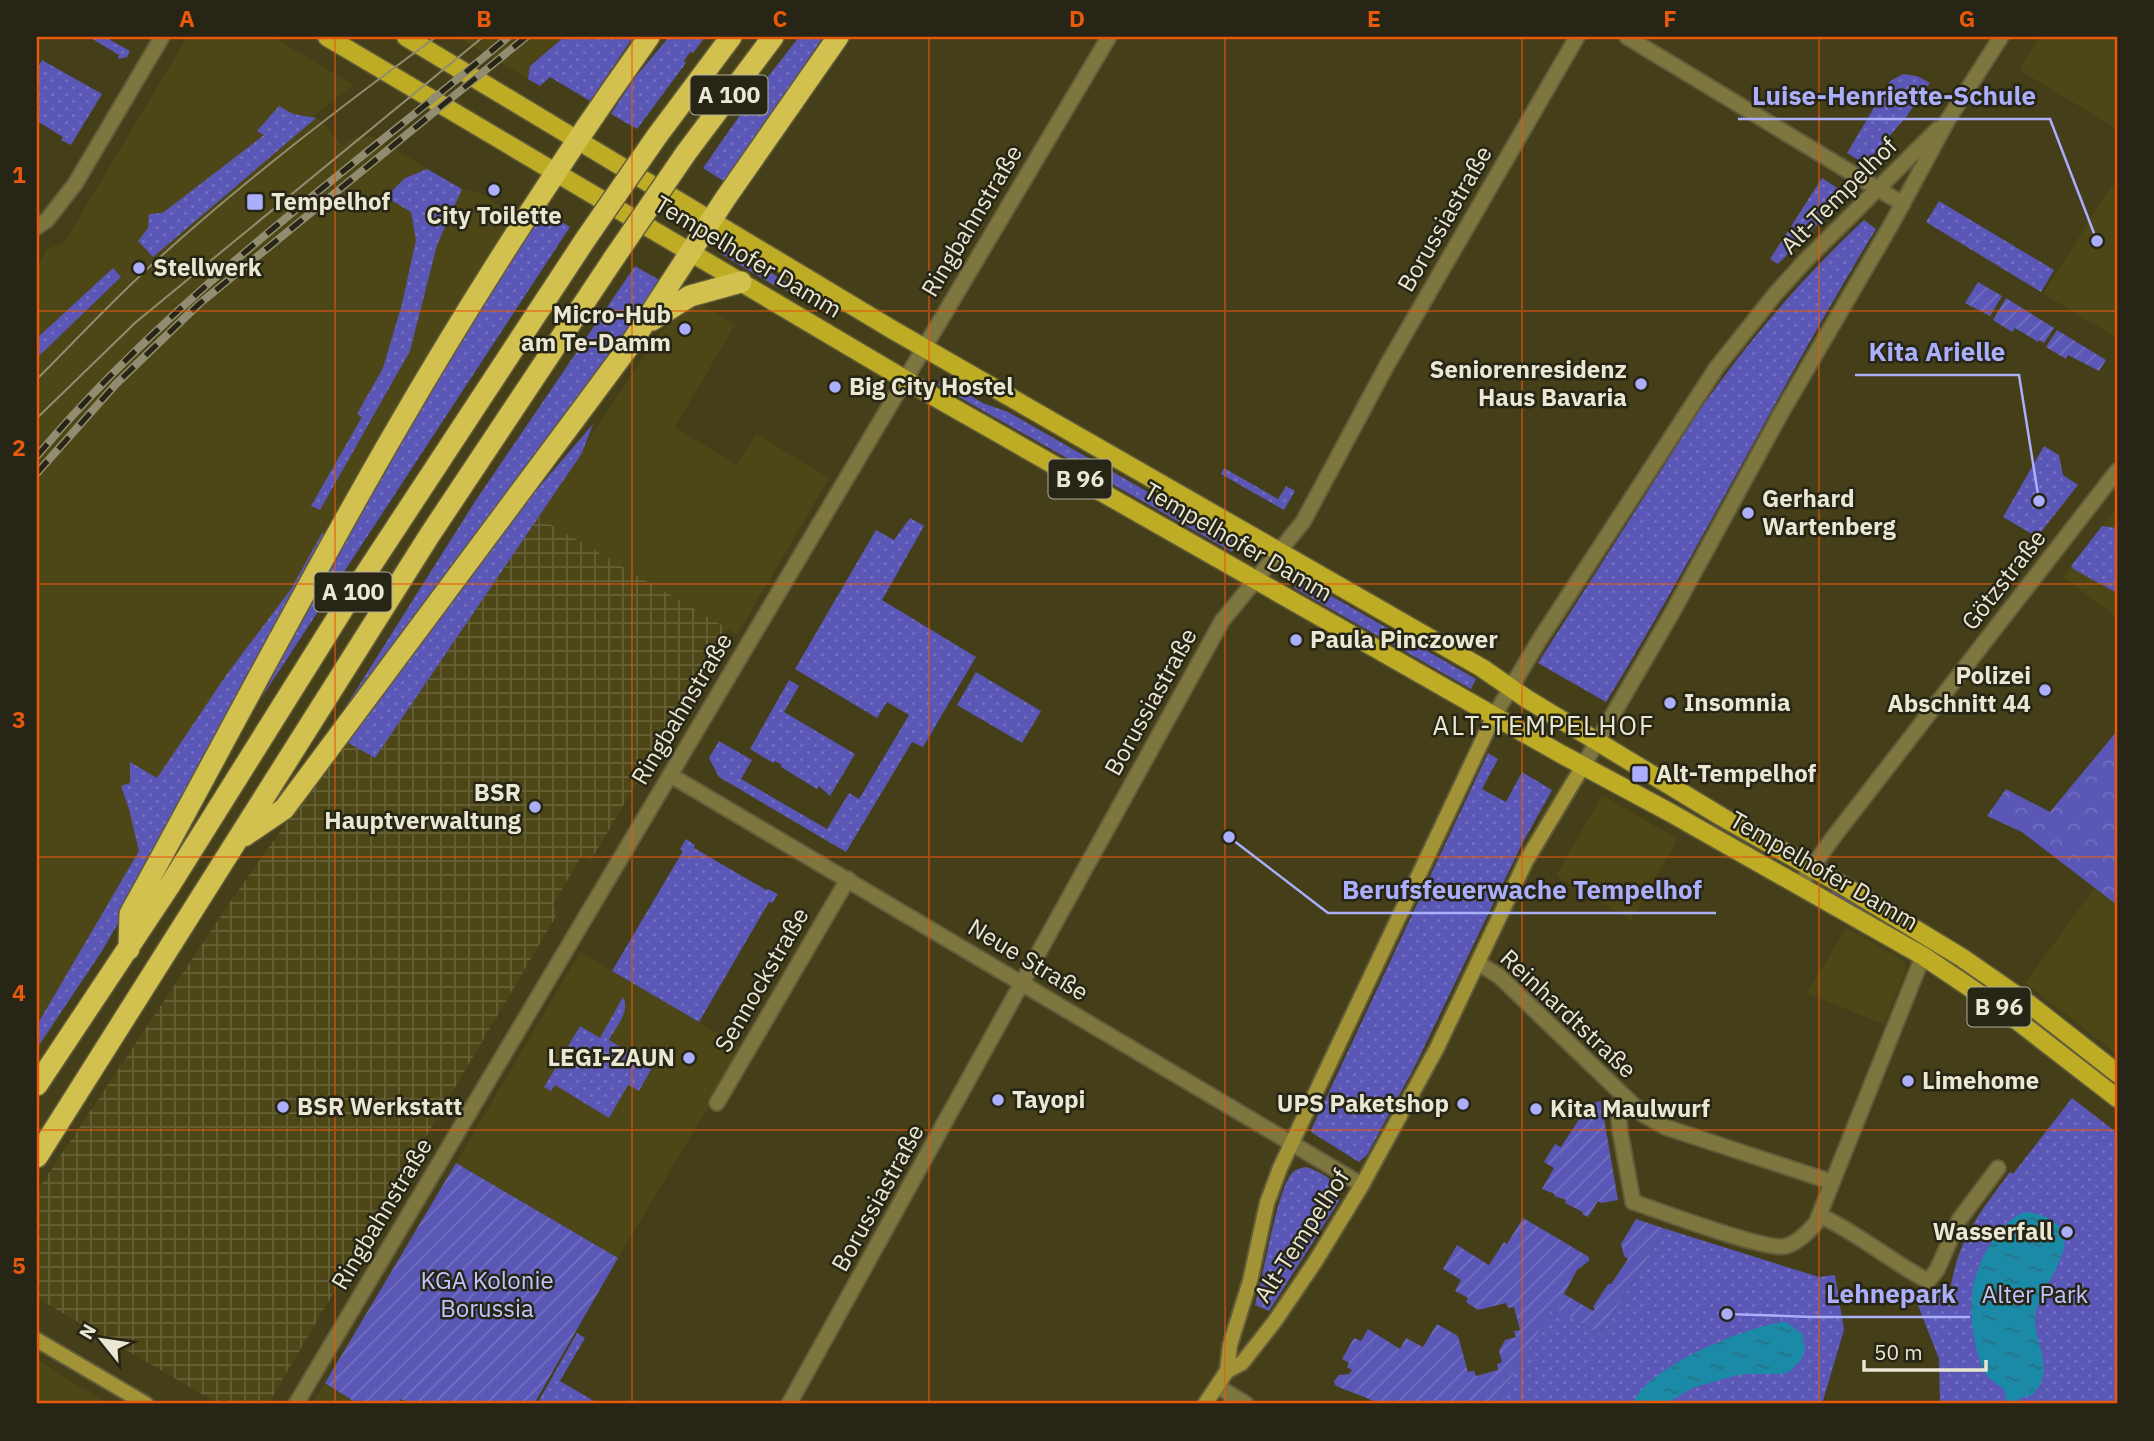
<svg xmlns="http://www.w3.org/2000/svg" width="2154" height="1441" font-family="'IBM Plex Sans',sans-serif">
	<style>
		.built { fill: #4d4617 }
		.industrial { fill: url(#industrial-grid) }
		.grass { fill: url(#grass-dots) }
		.forest { fill: url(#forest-crowns) }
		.garden { fill: url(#garden-furrows) }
		.water { fill: url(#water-ripples) }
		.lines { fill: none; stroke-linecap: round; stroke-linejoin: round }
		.minor-casing { stroke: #625c3a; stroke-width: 18 }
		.tertiary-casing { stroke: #625c3a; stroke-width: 18 }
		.secondary-casing { stroke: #625c3a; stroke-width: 18 }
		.primary-casing { stroke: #625c3a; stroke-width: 21 }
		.motorway-casing { stroke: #625c3a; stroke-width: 24 }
		.minor { stroke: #7e763f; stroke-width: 14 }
		.tertiary { stroke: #7e763f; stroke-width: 14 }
		.secondary { stroke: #a29436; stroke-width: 14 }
		.primary { stroke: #beac25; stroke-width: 18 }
		.motorway { stroke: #d2c14e; stroke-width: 21 }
		.tram { stroke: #928d70; stroke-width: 2 }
		.rail-casing { stroke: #928d70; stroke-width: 8 }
		.rail { stroke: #272515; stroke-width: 5; stroke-dasharray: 16; stroke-linecap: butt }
		.motorway-bridge-casing { stroke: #625c3a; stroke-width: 24; stroke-linecap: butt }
		.motorway-bridge { stroke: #d2c14e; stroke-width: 21 }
		.grid { fill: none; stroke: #e8590c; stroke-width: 2; stroke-opacity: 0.55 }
		.poi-dot { fill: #abaffb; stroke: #272515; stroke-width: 2.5 }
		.labels { text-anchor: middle; stroke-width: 5; stroke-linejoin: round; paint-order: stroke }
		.shield { fill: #272515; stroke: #b0ad99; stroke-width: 2 }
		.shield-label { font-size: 23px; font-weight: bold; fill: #eae7d2 }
		.street-label { font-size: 24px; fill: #eae7d2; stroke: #272515 }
		.poi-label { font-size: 24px; font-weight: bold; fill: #eae7d2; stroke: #272515; text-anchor: start }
		.park-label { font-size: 24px; fill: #c0c5fe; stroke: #272515 }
		.neighbourhood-label { font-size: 26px; letter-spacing: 2px; fill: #eae7d2; stroke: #272515 }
		.leader { fill: none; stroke: #abaffb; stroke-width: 2.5 }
		.callout-dot { fill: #abaffb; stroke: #272515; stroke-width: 2.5 }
		.callout-label { font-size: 26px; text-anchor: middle; font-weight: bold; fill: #abaffb; stroke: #272515; stroke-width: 5; stroke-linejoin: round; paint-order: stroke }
		.neatline { fill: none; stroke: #e8590c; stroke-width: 2.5 }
		.grid-label { font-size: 23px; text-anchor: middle; font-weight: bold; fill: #e8590c }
	</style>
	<defs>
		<pattern id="industrial-grid" width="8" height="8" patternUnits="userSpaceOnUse" patternTransform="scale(1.75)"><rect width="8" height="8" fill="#4d4617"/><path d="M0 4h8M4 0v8" fill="none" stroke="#676138"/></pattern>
		<pattern id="grass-dots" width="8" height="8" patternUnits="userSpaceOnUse" patternTransform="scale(1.75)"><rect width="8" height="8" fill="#5a57b7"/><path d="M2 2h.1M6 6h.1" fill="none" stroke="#726fc0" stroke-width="1.8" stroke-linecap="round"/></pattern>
		<pattern id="forest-crowns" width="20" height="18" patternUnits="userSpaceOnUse" patternTransform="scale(1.75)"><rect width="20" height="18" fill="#5a57b7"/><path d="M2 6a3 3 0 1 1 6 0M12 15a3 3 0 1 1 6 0" fill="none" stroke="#726fc0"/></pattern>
		<pattern id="garden-furrows" width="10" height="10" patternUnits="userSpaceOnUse" patternTransform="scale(1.75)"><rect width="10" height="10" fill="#5a57b7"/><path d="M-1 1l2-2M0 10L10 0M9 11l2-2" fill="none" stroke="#726fc0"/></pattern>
		<pattern id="water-ripples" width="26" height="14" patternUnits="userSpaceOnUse" patternTransform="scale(1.75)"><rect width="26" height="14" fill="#1a8aa7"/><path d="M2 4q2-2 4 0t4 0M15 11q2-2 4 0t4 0" fill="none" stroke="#297283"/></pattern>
	</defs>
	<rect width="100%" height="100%" fill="#443e19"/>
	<path class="built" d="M 187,37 L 273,37 L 354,85 L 313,116 L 324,123 L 342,146 L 354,137 L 374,137 L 462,189 L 478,192 L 516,216 L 401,400 L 304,572 L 154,861 L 102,951 L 37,1051 L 37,358 L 121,277 L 37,338 L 37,267 L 47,249 L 64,243 Z
		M 458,37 L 564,37 L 530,65 L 528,79 Z
		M 2039,37 L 2117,37 L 2117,129 L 2019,70 Z
		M 2112,185 L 2117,188 L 2117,338 L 2043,294 Z
		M 700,304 L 735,325 L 675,427 L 737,465 L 756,434 L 829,478 L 737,635 L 538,517 L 659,333 L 681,313 Z
		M 2117,507 L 2117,618 L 2063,577 Z
		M 1602,795 L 1678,839 L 1631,920 L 1556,876 Z
		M 2095,887 L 2117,905 L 2117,1054 L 2025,983 Z
		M 1846,928 L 1900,958 L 1905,964 L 1905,973 L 1884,1025 L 1807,993 Z
		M 580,952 L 743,1049 L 618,1258 L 456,1163 Z
		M 37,1358 L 64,1377 L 109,1404 L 37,1404 Z
		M 325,1383 L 358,1404 L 312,1404 Z"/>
	<path class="industrial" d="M 538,517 L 728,629 L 591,860 L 582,855 L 553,905 L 558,913 L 268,1404 L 219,1404 L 37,1298 L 37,1191 L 237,892 L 345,741 L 375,758 Z"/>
	<path class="grass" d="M 89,37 L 105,37 L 130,51 L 127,57 L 118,59 L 119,55 Z
		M 564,37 L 633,37 L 590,101 L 550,77 L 540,86 L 528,79 L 530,66 Z
		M 669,37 L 705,37 L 693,53 L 690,52 L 684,61 L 686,63 L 637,129 L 611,114 L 633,80 Z
		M 799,37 L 823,37 L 725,182 L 703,168 L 756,92 Z
		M 42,60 L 102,94 L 71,145 L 61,140 L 63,137 L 37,121 L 37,69 Z
		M 1903,74 L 1917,76 L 1930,83 L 1906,117 L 1865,164 L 1847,153 L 1890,81 Z
		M 279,106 L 293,114 L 316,118 L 153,257 L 138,241 L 148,228 L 149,214 L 162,213 L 173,205 L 264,135 L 257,131 Z
		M 427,169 L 462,189 L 437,245 L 410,351 L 320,510 L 311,506 L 362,417 L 357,414 L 383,368 L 402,304 L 416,240 L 411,212 L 386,197 L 405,178 Z
		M 1822,178 L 1842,191 L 1841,201 L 1778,264 L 1770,259 Z
		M 1939,201 L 2054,270 L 2041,292 L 1926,222 Z
		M 543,211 L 570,227 L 262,697 C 331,564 399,429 481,303 C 501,272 522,242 543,211 Z
		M 1864,220 L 1876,229 C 1781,384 1701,548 1606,702 L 1538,663 L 1699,411 C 1748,341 1802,278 1864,220 Z
		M 726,246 L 808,295 L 806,298 L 777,287 L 721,254 Z
		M 635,266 L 661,281 L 539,451 L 336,722 L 474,503 Z
		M 113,268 L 121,277 L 37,358 L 37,338 Z
		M 941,379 L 983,403 L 1008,412 L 1237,543 L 1232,552 L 938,385 Z
		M 593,424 L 582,453 L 375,758 L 345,741 L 522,507 Z
		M 2044,446 L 2059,455 L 2063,475 L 2078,485 L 2037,537 L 2003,517 Z
		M 1224,468 L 1278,499 L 1286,486 L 1295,491 L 1284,510 L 1221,474 Z
		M 910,518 L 924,526 L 882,600 L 976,657 L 923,747 L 912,742 L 846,852 L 719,777 L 709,758 L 719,741 L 752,760 L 741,779 L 827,829 L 849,793 L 859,799 L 909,715 L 887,702 L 877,718 L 795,669 L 876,530 L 894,540 Z
		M 2102,526 L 2117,528 L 2117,593 L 2075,570 L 2071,566 Z
		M 322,533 L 325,534 L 304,572 L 262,661 L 154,861 L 102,951 L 37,1048 L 37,1025 L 139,851 L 129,809 L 121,786 L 130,783 L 130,762 L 157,778 L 227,674 L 291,589 Z
		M 1300,578 L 1476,679 L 1471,689 L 1294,588 Z
		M 976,672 L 1041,711 L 1022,743 L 957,705 Z
		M 789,680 L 799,686 L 784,712 L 855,754 L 830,796 L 819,786 L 817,789 L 781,767 L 782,765 L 775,761 L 773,763 L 750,749 Z
		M 1488,753 L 1498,759 L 1482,789 L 1506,802 L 1522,772 L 1552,790 L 1521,846 L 1416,1064 L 1367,1155 L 1359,1162 L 1311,1132 L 1312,1128 Z
		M 686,839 L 695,845 L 694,848 L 766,890 L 768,889 L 778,894 L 772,903 L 769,902 L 699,1022 L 612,971 L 683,851 L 680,849 Z
		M 1833,889 L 1944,955 L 2013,1001 L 2101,1070 L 2099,1073 L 2011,1005 L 1942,959 L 1831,893 Z
		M 623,997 C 631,1011 615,1028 609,1040 L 653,1066 L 639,1091 L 628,1085 L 609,1118 L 555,1085 L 551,1091 L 544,1087 L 580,1026 L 600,1038 Z
		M 2072,1098 L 2117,1133 L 2117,1404 L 1940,1404 L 1939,1359 L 1914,1295 L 1950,1290 C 1959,1237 1979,1214 2010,1172 L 2013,1174 Z
		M 1306,1167 C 1322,1172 1342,1183 1339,1201 L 1269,1311 L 1255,1305 C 1263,1278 1277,1190 1292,1173 C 1296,1169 1301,1168 1306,1167 Z
		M 1666,1229 L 1819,1277 L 1835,1275 L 1844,1330 L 1822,1404 L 1496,1404 L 1553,1306 L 1600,1334 Z
		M 577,1333 L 585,1338 L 560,1381 L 599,1404 L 537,1404 Z"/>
	<path class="forest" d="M 2117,731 L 2117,905 L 2022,832 L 1987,816 L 2006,789 L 2050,812 Z"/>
	<path class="garden" d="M 1978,282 L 2002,296 L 1990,316 L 1965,303 Z
		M 2006,298 L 2054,328 L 2044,343 L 2039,340 L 2038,342 L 2015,328 L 2012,332 L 1993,320 Z
		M 2057,330 L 2106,360 L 2099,371 L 2068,355 L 2066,359 L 2046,347 Z
		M 1601,1101 L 1618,1200 L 1601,1203 L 1598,1201 L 1588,1217 L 1582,1214 L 1583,1212 L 1565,1203 L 1566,1200 L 1554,1196 L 1555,1194 L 1542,1189 L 1554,1168 L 1544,1162 L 1555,1144 L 1561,1147 L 1587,1107 L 1591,1109 L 1596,1102 Z
		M 456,1163 L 618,1258 L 534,1404 L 411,1404 L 401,1399 L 398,1404 L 358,1404 L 325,1383 Z
		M 1523,1218 L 1589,1257 L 1589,1261 L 1577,1270 L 1564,1294 L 1593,1311 L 1595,1309 L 1593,1307 L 1608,1284 L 1611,1284 L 1628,1259 L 1624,1256 L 1621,1244 L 1636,1219 L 1666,1229 L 1600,1334 L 1553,1307 L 1496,1404 L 1377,1404 C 1370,1397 1347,1392 1335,1385 L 1334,1381 L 1339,1375 L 1349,1374 L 1352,1370 L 1347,1367 L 1349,1363 L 1342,1359 L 1354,1338 L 1361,1341 L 1368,1329 L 1400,1349 L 1406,1338 L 1423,1347 L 1437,1324 L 1458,1336 L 1468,1372 L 1474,1371 L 1476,1376 L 1498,1370 L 1497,1364 L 1502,1362 L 1499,1351 L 1505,1340 L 1516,1337 L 1514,1331 L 1520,1330 L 1514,1307 L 1508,1308 L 1506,1303 L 1478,1310 L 1466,1302 L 1468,1298 L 1455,1291 L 1461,1280 L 1443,1269 L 1457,1245 L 1489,1265 L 1504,1242 L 1507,1244 Z"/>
	<path class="water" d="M 2025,1212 C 2035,1213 2043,1215 2051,1220 C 2087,1239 2041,1285 2036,1311 C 2031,1332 2047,1354 2043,1376 C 2042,1383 2037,1389 2033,1395 L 2019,1398 L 2019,1404 L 2007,1404 L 2004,1389 C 1997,1384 1989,1380 1984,1371 C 1974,1350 1970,1319 1972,1296 C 1973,1268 1998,1221 2025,1212 Z
		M 1783,1322 L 1788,1323 L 1802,1334 L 1805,1348 L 1801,1360 L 1790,1371 L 1783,1374 L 1747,1374 L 1734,1376 L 1692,1388 L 1665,1404 L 1633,1404 C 1644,1368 1747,1326 1783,1322 Z"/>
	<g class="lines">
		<defs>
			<path id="minor" d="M 1627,37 L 1903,204
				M 37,227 L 47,220 L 75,184 L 162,37
				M 670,775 L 1362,1185
				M 1800,885 L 1832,839 L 2117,471
				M 1478,963 L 1499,976 L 1644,1115 L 1665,1127 L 1832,1182
				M 1626,1100 L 1618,1108 L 1620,1131 L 1633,1202 C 1658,1210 1767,1252 1786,1246 C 1798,1243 1808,1232 1816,1223 L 1923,956
				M 717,1103 L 848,879
				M 1819,1215 C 1858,1233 1890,1261 1928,1281 L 1937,1270 L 1959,1220 L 1998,1168
				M 1217,1386 L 1246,1404
				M 296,1404 L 1109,37
				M 789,1404 L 1222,621 L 1303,522 L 1387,365 L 1577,37"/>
			<path id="tertiary" d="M 1494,716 L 1540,639 L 1717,367 L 1776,293 L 1805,261 L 1938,129
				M 1583,766 L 1672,613 L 1780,415 L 1891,225 L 1949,118 L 2001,37"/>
			<path id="secondary" d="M 37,1340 L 146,1404
				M 1227,1371 L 1242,1363 L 1275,1321 L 1315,1262 L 1362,1185 L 1437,1048 L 1526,861 L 1583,766
				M 1205,1404 L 1227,1371 L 1230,1345 L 1250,1281 L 1267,1203 L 1280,1168 L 1494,716"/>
			<path id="primary" d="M 327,37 L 933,396 L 1561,754 L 1671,813 L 1923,956 L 2006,1012 L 2117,1098
				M 406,37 L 893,330 L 1482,668 L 1527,699 L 1722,817 L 1844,886 L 1961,957 L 2029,1004 L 2117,1073"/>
			<path id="motorway" d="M 657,136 L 731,37
				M 686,153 L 773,37
				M 652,320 L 690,296 L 741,282
				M 244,836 L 284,809 L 583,408 L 632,342 L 725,199 L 838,37
				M 129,949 L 130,914 C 218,755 301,594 392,437 C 471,300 557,166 649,37
				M 37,1085 L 170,885 L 351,596 L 585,240
				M 37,1157 L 429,536 L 614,258"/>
		</defs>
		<use href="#minor" class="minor-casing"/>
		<use href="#tertiary" class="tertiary-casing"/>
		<use href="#secondary" class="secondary-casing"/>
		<use href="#primary" class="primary-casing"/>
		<use href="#motorway" class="motorway-casing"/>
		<use href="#minor" class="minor"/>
		<use href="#tertiary" class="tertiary"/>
		<use href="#secondary" class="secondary"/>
		<use href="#primary" class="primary"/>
		<use href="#motorway" class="motorway"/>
		<path class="tram" d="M 37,379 C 77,339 116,297 158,259 C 246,179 340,107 436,37
			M 37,418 L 136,322 L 483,37"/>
		<defs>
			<path id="rail" d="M 37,456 C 173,294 347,173 508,37
				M 37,473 L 116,384 L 199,304 L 526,37"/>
		</defs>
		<use href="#rail" class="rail-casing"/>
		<use href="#rail" class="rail"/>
		<defs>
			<path id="motorway-bridge" d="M 585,240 L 657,136
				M 614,258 L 686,153"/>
		</defs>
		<use href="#motorway-bridge" class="motorway-bridge-casing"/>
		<use href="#motorway-bridge" class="motorway-bridge"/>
	</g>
	<path class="grid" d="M 335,37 L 335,1404M 632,37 L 632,1404M 929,37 L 929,1404M 1225,37 L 1225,1404M 1522,37 L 1522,1404M 1819,37 L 1819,1404M 37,311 L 2117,311M 37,584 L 2117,584M 37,857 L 2117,857M 37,1130 L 2117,1130"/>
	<g class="poi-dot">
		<circle cx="494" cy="190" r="7"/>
		<rect x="246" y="193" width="18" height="18" rx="3.5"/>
		<circle cx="139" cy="268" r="7"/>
		<circle cx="685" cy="329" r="7"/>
		<circle cx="1641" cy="384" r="7"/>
		<circle cx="835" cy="387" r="7"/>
		<circle cx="1748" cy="513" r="7"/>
		<circle cx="1296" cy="640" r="7"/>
		<circle cx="2045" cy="690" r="7"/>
		<circle cx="1670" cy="703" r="7"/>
		<rect x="1631" y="765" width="18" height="18" rx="3.5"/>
		<circle cx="535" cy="807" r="7"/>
		<circle cx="689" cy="1058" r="7"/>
		<circle cx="1908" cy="1081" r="7"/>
		<circle cx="998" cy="1100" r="7"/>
		<circle cx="1463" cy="1104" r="7"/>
		<circle cx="283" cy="1107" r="7"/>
		<circle cx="1536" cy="1109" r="7"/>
		<circle cx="2067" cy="1232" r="7"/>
	</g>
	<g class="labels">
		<g class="shield">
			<rect x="690.5" y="75.5" width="77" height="39" rx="5"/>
			<rect x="1048.5" y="459.5" width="63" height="39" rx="5"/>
			<rect x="314.5" y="572.5" width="77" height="39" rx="5"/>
			<rect x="1967.5" y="987.5" width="63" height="39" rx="5"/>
		</g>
		<g class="shield-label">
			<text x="729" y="103">A 100</text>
			<text x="1080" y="487">B 96</text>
			<text x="353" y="600">A 100</text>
			<text x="1999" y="1015">B 96</text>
		</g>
		<g class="street-label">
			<text transform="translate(1839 196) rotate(-45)" y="8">Alt-Tempelhof</text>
			<text transform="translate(1445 219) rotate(-60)" y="8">Borussiastraße</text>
			<text transform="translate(972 221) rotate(-59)" y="8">Ringbahnstraße</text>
			<text transform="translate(748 257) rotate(31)" y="8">Tempelhofer Damm</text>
			<text transform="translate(1238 542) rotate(30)" y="8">Tempelhofer Damm</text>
			<text transform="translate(2004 580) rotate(-52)" y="8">Götzstraße</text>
			<text transform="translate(1151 702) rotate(-61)" y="8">Borussiastraße</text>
			<text transform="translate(682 709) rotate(-59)" y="8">Ringbahnstraße</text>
			<text transform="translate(1824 871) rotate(30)" y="8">Tempelhofer Damm</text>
			<text transform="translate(1028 960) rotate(31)" y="8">Neue Straße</text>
			<text transform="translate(762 980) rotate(-60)" y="8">Sennockstraße</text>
			<text transform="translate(1568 1014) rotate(43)" y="8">Reinhardtstraße</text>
			<text transform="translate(878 1198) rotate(-61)" y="8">Borussiastraße</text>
			<text transform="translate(382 1214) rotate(-59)" y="8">Ringbahnstraße</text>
			<text transform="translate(1302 1236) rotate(-57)" y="8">Alt-Tempelhof</text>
		</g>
		<g class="poi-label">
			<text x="271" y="210">Tempelhof</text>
			<text x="494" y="224" text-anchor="middle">City Toilette</text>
			<text x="153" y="276">Stellwerk</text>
			<text x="671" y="323" text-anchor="end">Micro-Hub<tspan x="671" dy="28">am Te-Damm</tspan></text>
			<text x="1627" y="378" text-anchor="end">Seniorenresidenz<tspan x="1627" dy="28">Haus Bavaria</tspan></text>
			<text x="849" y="395">Big City Hostel</text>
			<text x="1762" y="507">Gerhard<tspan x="1762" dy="28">Wartenberg</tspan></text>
			<text x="1310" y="648">Paula Pinczower</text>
			<text x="2031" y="684" text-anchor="end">Polizei<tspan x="2031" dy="28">Abschnitt 44</tspan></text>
			<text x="1684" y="711">Insomnia</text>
			<text x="1656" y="782">Alt-Tempelhof</text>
			<text x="521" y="801" text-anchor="end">BSR<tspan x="521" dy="28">Hauptverwaltung</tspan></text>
			<text x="675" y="1066" text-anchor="end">LEGI-ZAUN</text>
			<text x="1922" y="1089">Limehome</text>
			<text x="1012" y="1108">Tayopi</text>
			<text x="1449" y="1112" text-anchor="end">UPS Paketshop</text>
			<text x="297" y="1115">BSR Werkstatt</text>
			<text x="1550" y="1117">Kita Maulwurf</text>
			<text x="2053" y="1240" text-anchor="end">Wasserfall</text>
		</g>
		<g class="park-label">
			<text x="487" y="1289">KGA Kolonie<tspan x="487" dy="28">Borussia</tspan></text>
			<text x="2035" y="1303">Alter Park</text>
		</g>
		<g class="neighbourhood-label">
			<text x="1544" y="735">ALT-TEMPELHOF</text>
		</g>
	</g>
	<path class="leader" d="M2097 241L2050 119H1738M2039 501L2019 375H1855M1229 837L1328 913H1716M1727 1314L1812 1317H1970"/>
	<g class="callout-dot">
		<circle cx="2097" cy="241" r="7"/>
		<circle cx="2039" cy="501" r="7"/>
		<circle cx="1229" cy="837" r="7"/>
		<circle cx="1727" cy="1314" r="7"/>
	</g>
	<g class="callout-label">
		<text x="1894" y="105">Luise-Henriette-Schule</text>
		<text x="1937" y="361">Kita Arielle</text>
		<text x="1522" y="899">Berufsfeuerwache Tempelhof</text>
		<text x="1891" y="1303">Lehnepark</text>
	</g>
	<rect width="2154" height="1441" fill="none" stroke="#272515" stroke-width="77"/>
	<g transform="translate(102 1340) rotate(300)" stroke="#272515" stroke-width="5" paint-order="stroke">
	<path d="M0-5L12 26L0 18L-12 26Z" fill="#eae7d2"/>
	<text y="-10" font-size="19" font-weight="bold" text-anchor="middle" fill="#eae7d2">N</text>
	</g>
	<path d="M1864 1360v10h122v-10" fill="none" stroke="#eae7d2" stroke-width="3.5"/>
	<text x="1874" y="1360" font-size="21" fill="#eae7d2" stroke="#272515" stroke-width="5" paint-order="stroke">50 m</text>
	<rect x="38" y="38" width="2078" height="1364" class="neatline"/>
	<g class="grid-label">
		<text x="187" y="27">A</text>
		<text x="484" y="27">B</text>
		<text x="780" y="27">C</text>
		<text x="1077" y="27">D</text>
		<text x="1374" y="27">E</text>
		<text x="1670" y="27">F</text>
		<text x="1967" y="27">G</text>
		<text x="19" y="183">1</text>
		<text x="19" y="456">2</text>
		<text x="19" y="728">3</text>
		<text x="19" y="1001">4</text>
		<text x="19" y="1274">5</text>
	</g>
</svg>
